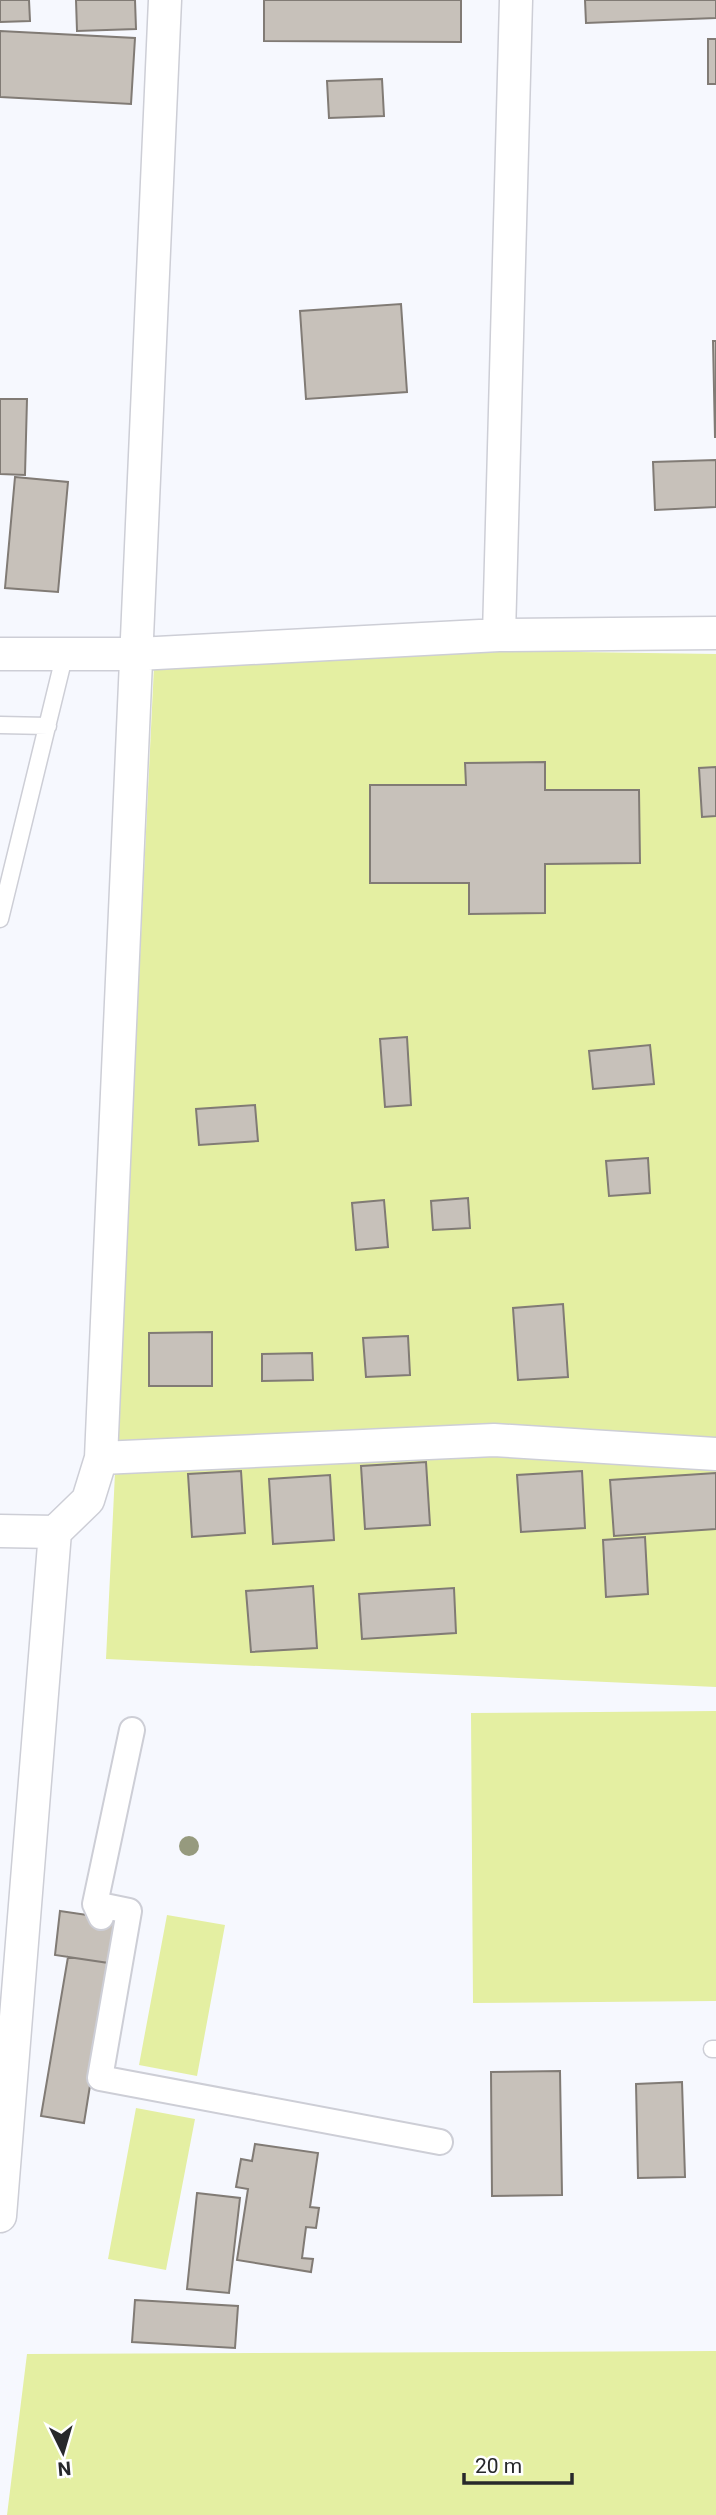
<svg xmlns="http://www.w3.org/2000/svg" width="716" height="2515" font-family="Roboto,sans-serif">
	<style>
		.green { fill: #e4efa2 }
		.building { fill: #c7c1ba; stroke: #817b75; stroke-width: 2 }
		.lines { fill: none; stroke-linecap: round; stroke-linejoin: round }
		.service-casing { stroke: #cdced6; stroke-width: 19 }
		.pedestrian-casing { stroke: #cdced6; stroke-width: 28 }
		.minor-casing { stroke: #cdced6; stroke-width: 35 }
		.service { stroke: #fff; stroke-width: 16 }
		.pedestrian { stroke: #fff; stroke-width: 24 }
		.minor { stroke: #fff; stroke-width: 32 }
		.tree { fill: #969a7e }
	</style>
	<rect width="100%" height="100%" fill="#f6f8fe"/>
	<path class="green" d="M 155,646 L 716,654 L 716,1687 L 106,1659 Z
		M 716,1711 L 716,2001 L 473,2003 L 471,1713 Z
		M 167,1915 L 225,1925 L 197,2076 L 139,2065 Z
		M 136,2108 L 195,2119 L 166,2270 L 108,2259 Z
		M 716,2351 L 716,2515 L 7,2515 L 27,2354 Z"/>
	<path class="building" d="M 0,0 L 29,0 L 30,21 L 0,22 Z
		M 76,0 L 135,0 L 136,29 L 77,31 Z
		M 264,0 L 461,0 L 461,42 L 264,41 Z
		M 585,0 L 716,0 L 716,18 L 586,23 Z
		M 0,31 L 135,38 L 131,104 L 0,97 Z
		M 708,39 L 716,39 L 716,84 L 708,84 Z
		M 382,79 L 384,116 L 329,118 L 327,81 Z
		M 401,304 L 407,392 L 306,399 L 300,311 Z
		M 713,341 L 716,341 L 716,437 L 715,437 Z
		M 0,399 L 27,399 L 25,475 L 0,474 Z
		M 716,460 L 716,507 L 655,510 L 653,462 Z
		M 15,477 L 68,482 L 58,592 L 5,588 Z
		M 545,762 L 545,790 L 639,790 L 640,863 L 545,864 L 545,913 L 469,914 L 469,883 L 370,883 L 370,785 L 466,785 L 465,763 Z
		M 716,767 L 716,816 L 702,817 L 699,768 Z
		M 407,1037 L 411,1105 L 385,1107 L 380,1039 Z
		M 650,1045 L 654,1084 L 593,1089 L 589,1051 Z
		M 255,1105 L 258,1141 L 199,1145 L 196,1109 Z
		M 648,1158 L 650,1193 L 609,1196 L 606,1161 Z
		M 468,1198 L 470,1228 L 433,1230 L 431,1201 Z
		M 384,1200 L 388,1247 L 356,1250 L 352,1203 Z
		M 563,1304 L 568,1377 L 518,1380 L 513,1308 Z
		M 212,1332 L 212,1386 L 149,1386 L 149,1333 Z
		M 408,1336 L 410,1375 L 366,1377 L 363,1338 Z
		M 312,1353 L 313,1380 L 262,1381 L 262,1354 Z
		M 426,1462 L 430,1525 L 365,1529 L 361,1466 Z
		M 241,1471 L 245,1533 L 192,1537 L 188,1474 Z
		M 582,1471 L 585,1528 L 521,1532 L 517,1475 Z
		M 716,1473 L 716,1529 L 614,1536 L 610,1480 Z
		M 330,1475 L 334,1540 L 273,1544 L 269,1479 Z
		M 645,1537 L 648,1594 L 606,1597 L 603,1540 Z
		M 313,1586 L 317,1648 L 251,1652 L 246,1591 Z
		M 454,1588 L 456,1633 L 362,1639 L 359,1594 Z
		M 60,1911 L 128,1921 L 122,1965 L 55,1955 Z
		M 68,1957 L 122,1965 L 92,2073 L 84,2123 L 41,2116 Z
		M 560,2071 L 562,2195 L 492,2196 L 491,2072 Z
		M 682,2082 L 685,2177 L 638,2178 L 636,2084 Z
		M 255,2144 L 318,2153 L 310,2207 L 319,2208 L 316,2228 L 306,2227 L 302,2258 L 313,2259 L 311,2272 L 237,2260 L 248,2189 L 236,2187 L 241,2159 L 252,2161 Z
		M 197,2193 L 240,2198 L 229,2293 L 187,2289 Z
		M 135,2300 L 238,2306 L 235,2348 L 132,2342 Z"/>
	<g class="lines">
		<defs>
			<path id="service" d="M 0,725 L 48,726
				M 0,919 L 65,653
				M 712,2049 L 716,2049"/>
			<path id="pedestrian" d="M 95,1904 L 129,1911 L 100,2078 L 440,2142
				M 101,1917 L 95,1904 L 132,1730"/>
			<path id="minor" d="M 499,635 L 516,0
				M 0,654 L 138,654 L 499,635 L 716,633
				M 101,1458 L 494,1440 L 716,1454
				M 0,1531 L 55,1532
				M 0,2216 L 55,1532 L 88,1500 L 101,1458 L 165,0"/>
		</defs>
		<use href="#service" class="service-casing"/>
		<use href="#pedestrian" class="pedestrian-casing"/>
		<use href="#minor" class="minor-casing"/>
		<use href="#service" class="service"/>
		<use href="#pedestrian" class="pedestrian"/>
		<use href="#minor" class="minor"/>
	</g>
	<circle class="tree" cx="189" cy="1846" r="10"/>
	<g transform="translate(63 2452) rotate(175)" stroke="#ffffff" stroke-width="5" paint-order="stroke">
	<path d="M0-5L12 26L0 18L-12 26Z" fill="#27282b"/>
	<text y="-10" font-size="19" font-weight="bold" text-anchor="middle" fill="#27282b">N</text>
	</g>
	<path d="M464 2473v10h108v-10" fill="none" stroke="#27282b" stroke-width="3.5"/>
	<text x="475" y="2473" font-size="21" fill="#27282b" stroke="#ffffff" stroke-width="5" paint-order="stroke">20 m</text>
</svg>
